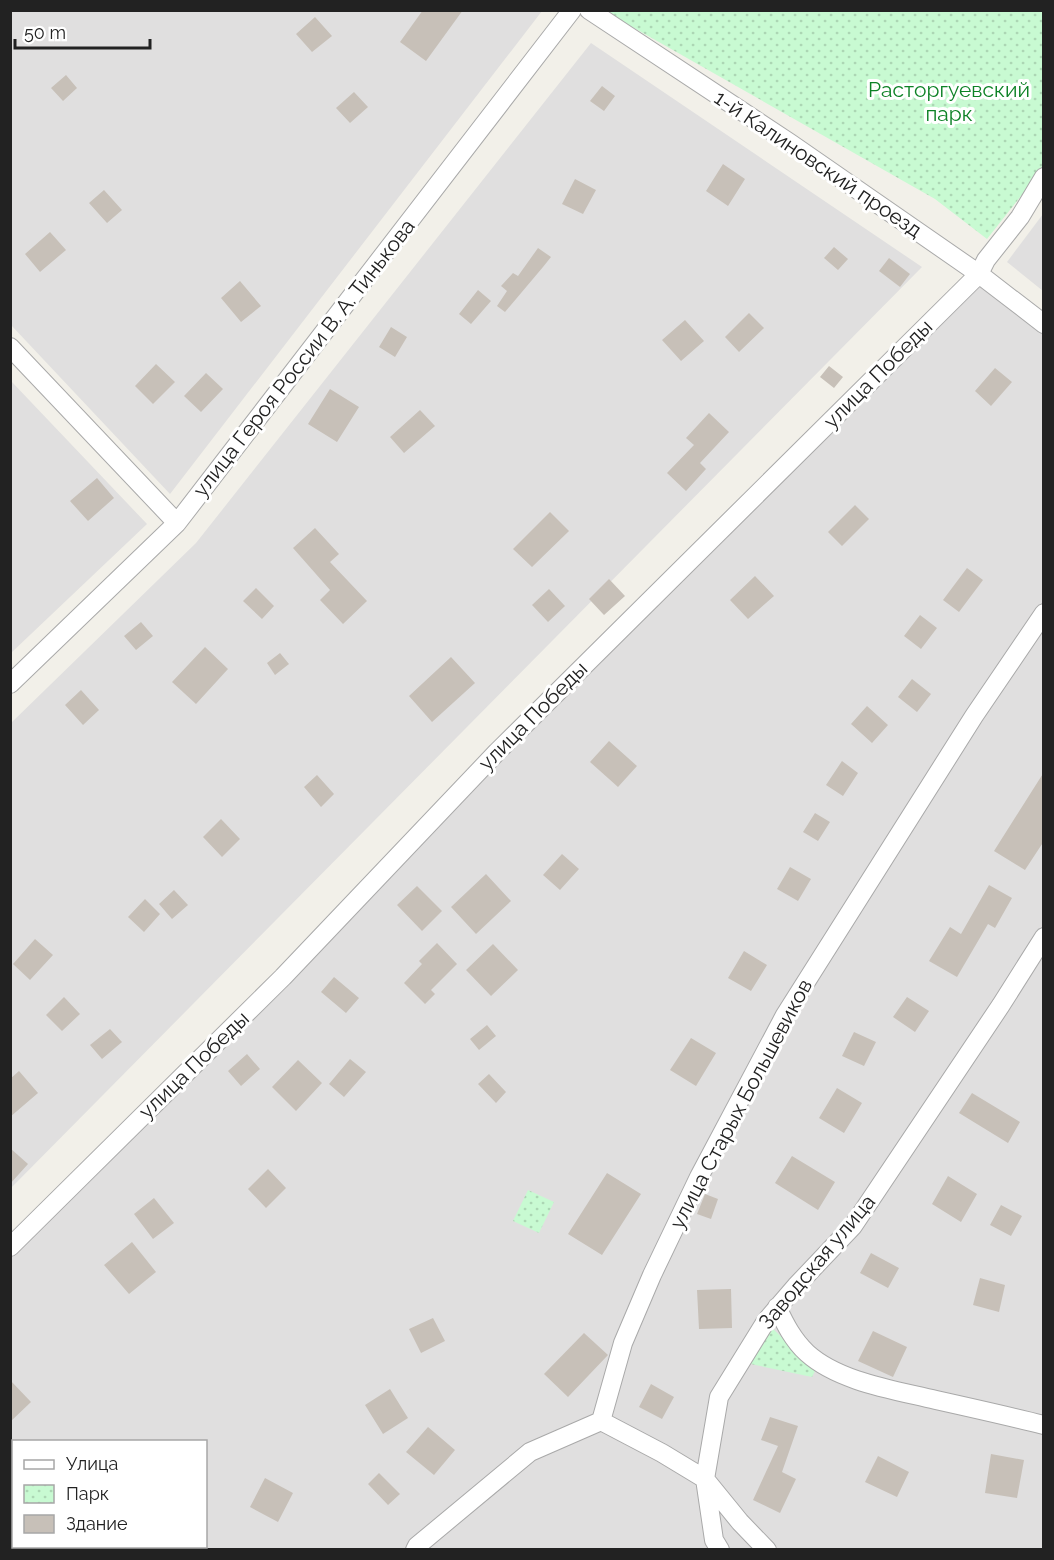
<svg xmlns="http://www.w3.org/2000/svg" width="1054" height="1560" font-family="Raleway,sans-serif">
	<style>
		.residential { fill: #e0dfdf; fill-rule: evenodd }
		.park { fill: url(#park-dots) }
		.building { fill: #c7c0b8 }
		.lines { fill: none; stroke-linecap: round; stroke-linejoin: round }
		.minor-casing { stroke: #a9a9a9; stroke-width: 20 }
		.minor { stroke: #fff; stroke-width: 18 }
		.labels { text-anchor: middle; stroke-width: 6; stroke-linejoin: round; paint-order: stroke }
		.park-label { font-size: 21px; fill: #0d8226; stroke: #fff }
		.street-label { font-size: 21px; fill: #222; stroke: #fff }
	</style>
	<defs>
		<pattern id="park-dots" width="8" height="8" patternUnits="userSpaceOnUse" patternTransform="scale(1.5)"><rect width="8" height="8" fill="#c8fad2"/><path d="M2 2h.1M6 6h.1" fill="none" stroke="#acd6b4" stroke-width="1.8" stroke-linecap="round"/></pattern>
	</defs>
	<rect width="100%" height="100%" fill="#f2f0e9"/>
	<path class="residential" d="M 11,11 L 542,11 L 170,494 L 11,325 Z
		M 591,43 L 922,267 L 11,1188 L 11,723 L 196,543 Z
		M 1043,214 L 1043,291 L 1007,262 Z
		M 979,274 L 1043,324 L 1043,1549 L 11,1550 L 11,1244 ZM 14,1442 L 206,1442 L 206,1546 L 14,1546 Z
		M 11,381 L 147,524 L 11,653 Z"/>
	<path class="park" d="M 608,11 L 1043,11 L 1043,165 L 1036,177 L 987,239 L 935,199 L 613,16 Z
		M 528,1190 L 554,1202 L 539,1233 L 513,1221 Z
		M 773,1329 L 816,1369 L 812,1377 L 746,1363 L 769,1330 Z"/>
	<path class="building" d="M 423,10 L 463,10 L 426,61 L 400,42 Z
		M 315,17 L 332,36 L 312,52 L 296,34 Z
		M 66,75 L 77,88 L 63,101 L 51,88 Z
		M 602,86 L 615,96 L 604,111 L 590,101 Z
		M 354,92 L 368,107 L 350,123 L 336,108 Z
		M 723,164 L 745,179 L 728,206 L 706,191 Z
		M 575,179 L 596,190 L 583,214 L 562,204 Z
		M 104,190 L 122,210 L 107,223 L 89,203 Z
		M 50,232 L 66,250 L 40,272 L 25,254 Z
		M 834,247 L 848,259 L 838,270 L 824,258 Z
		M 538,248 L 551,257 L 543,267 L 505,312 L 497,306 L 507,291 L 501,286 L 513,273 L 518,276 Z
		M 889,258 L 910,274 L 900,287 L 879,271 Z
		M 240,281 L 261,306 L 241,322 L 221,298 Z
		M 478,290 L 491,301 L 471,324 L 459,314 Z
		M 749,313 L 764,328 L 739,352 L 725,337 Z
		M 685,320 L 704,341 L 681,361 L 662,340 Z
		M 391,327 L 407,337 L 395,357 L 379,347 Z
		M 156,364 L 175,382 L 153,404 L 135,386 Z
		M 829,366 L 843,377 L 834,388 L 820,377 Z
		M 995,368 L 1012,382 L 991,406 L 975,391 Z
		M 206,373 L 223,389 L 201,412 L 184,396 Z
		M 330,389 L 359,407 L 337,442 L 308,424 Z
		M 420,410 L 435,426 L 404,453 L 390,437 Z
		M 709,413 L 729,432 L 700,463 L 706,469 L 686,491 L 667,473 L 694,445 L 686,438 Z
		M 97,478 L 114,498 L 88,521 L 70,501 Z
		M 855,505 L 869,519 L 842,546 L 828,532 Z
		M 550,512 L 569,531 L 532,567 L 513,549 Z
		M 315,528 L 339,554 L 330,562 L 367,601 L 343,624 L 320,600 L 330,590 L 293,548 Z
		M 967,568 L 983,580 L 959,612 L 943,600 Z
		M 755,576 L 774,596 L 748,619 L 730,600 Z
		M 609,579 L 625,596 L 604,615 L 589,599 Z
		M 256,588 L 274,606 L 262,619 L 243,601 Z
		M 549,589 L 565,606 L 548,622 L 532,605 Z
		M 920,615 L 937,628 L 921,649 L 904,636 Z
		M 141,622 L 153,636 L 136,650 L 124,636 Z
		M 205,647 L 228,669 L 196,704 L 172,682 Z
		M 280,653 L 289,664 L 275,675 L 267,663 Z
		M 451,657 L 475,683 L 432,722 L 409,696 Z
		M 912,679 L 931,694 L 917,712 L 898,697 Z
		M 81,690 L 99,710 L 83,725 L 65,705 Z
		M 867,706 L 888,725 L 872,743 L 851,724 Z
		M 609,741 L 637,766 L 618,787 L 590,762 Z
		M 842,761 L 858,773 L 843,796 L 826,785 Z
		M 1044,772 L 1044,841 L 1025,870 L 994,851 Z
		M 317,775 L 334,794 L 321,807 L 304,787 Z
		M 815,813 L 830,822 L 818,841 L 803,832 Z
		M 221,819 L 240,839 L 222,857 L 203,837 Z
		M 562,854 L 579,869 L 560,890 L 543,875 Z
		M 790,867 L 811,879 L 798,901 L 777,889 Z
		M 486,874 L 511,901 L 476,934 L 451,907 Z
		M 989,885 L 1012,898 L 995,928 L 988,924 L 957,977 L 929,961 L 950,927 L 961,934 Z
		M 417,886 L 442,911 L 422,931 L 397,905 Z
		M 174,890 L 188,905 L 172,919 L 159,904 Z
		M 145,899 L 160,914 L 144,932 L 128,917 Z
		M 35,939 L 53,955 L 30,980 L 13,964 Z
		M 437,943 L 457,964 L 431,990 L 435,994 L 425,1004 L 404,983 L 422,964 L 419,961 Z
		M 493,944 L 518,970 L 491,996 L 466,970 Z
		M 744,951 L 767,965 L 751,991 L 728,978 Z
		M 334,977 L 359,998 L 346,1013 L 321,992 Z
		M 64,997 L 80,1014 L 62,1031 L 46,1015 Z
		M 907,997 L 929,1011 L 915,1032 L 893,1017 Z
		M 487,1025 L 496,1036 L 479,1050 L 470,1039 Z
		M 110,1029 L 122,1042 L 102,1059 L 90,1045 Z
		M 854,1032 L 876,1042 L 864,1066 L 842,1056 Z
		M 691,1038 L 716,1053 L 696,1086 L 670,1070 Z
		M 247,1054 L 260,1069 L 241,1086 L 228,1071 Z
		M 350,1059 L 366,1072 L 344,1097 L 329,1084 Z
		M 298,1060 L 322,1083 L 296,1111 L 272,1087 Z
		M 19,1071 L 38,1093 L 10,1117 L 10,1079 Z
		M 489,1074 L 506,1092 L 496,1103 L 478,1084 Z
		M 837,1088 L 862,1103 L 844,1133 L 819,1118 Z
		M 972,1093 L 1020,1122 L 1008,1143 L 959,1113 Z
		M 10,1148 L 28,1164 L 10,1184 Z
		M 792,1156 L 835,1182 L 818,1210 L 775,1183 Z
		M 268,1169 L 286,1188 L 266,1208 L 248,1189 Z
		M 607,1173 L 641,1194 L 602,1255 L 568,1234 Z
		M 948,1176 L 977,1194 L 961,1222 L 932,1204 Z
		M 705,1194 L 718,1199 L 711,1219 L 697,1214 Z
		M 154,1198 L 174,1223 L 153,1239 L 134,1214 Z
		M 1001,1205 L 1022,1216 L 1011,1236 L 990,1225 Z
		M 132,1242 L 156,1272 L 129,1294 L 104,1265 Z
		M 871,1253 L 899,1268 L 888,1288 L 860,1273 Z
		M 980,1278 L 1005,1285 L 999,1312 L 973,1305 Z
		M 731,1289 L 732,1328 L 699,1329 L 697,1290 Z
		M 433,1318 L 445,1341 L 421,1353 L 409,1329 Z
		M 873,1331 L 907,1347 L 893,1377 L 858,1361 Z
		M 584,1333 L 608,1355 L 568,1397 L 544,1374 Z
		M 10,1380 L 31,1402 L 10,1422 Z
		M 651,1384 L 674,1397 L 662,1419 L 639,1407 Z
		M 390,1389 L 408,1418 L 383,1434 L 365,1405 Z
		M 770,1417 L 798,1426 L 782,1472 L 796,1479 L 780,1513 L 753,1500 L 778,1446 L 761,1440 Z
		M 428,1427 L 455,1450 L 434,1475 L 406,1452 Z
		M 991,1454 L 1024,1460 L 1017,1498 L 985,1493 Z
		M 878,1456 L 909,1472 L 897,1497 L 865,1482 Z
		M 379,1473 L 400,1494 L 388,1505 L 368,1484 Z
		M 265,1478 L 293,1493 L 278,1522 L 250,1507 Z"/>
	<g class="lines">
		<defs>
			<path id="minor" d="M 589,10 L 790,143 L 979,274 L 1044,324
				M 10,347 L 177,523
				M 10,684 L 177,523 L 572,10
				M 10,1247 L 283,977 L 497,752 L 979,274 L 986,260 L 1020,217 L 1044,177
				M 777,1307 C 785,1324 793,1340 807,1353 C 839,1382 895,1390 936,1400 C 972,1408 1008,1416 1044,1425
				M 601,1421 L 662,1453 L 705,1479 L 740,1522 L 767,1550
				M 415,1550 L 417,1546 L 530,1452 L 601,1421 L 623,1343 L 652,1275 L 699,1177 L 785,1015 L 974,716 L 1044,613
				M 720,1550 L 714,1540 L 705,1479 L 719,1397 L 766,1321 L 796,1286 L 853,1226 L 1001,1005 L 1044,937"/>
		</defs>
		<use href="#minor" class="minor-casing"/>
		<use href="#minor" class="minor"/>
	</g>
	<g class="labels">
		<g class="park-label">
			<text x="949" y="97">Расторгуевский<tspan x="949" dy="24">парк</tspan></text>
		</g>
		<g class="street-label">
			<text transform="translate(818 164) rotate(34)" y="7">1-й Калиновский проезд</text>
			<text transform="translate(304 358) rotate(-52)" y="7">улица Героя России В. А. Тинькова</text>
			<text transform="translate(878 374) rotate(-45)" y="7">улица Победы</text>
			<text transform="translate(533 716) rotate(-45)" y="7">улица Победы</text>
			<text transform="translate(194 1065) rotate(-44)" y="7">улица Победы</text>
			<text transform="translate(741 1104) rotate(-62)" y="7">улица Старых Большевиков</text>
			<text transform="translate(817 1262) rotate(-50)" y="7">Заводская улица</text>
		</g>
	</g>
	<rect width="1054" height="1560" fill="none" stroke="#222222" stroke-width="24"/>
	<rect x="12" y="1440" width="195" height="108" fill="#ffffff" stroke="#a7a7a7" stroke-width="1.5"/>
	<rect x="24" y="1460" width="30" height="9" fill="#ffffff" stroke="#a7a7a7" stroke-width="1.5"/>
	<text x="66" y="1470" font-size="18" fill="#222222">Улица</text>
	<rect x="24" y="1485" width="30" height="18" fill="url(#park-dots)" stroke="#a7a7a7" stroke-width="1.5"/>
	<text x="66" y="1500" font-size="18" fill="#222222">Парк</text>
	<rect x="24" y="1515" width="30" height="18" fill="#c7c0b8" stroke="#a7a7a7" stroke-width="1.5"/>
	<text x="66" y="1530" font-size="18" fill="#222222">Здание</text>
	<path d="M15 39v9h135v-9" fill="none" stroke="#222222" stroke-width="3"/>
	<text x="24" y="39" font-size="18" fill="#222222" stroke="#ffffff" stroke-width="4.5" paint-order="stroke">50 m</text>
</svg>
